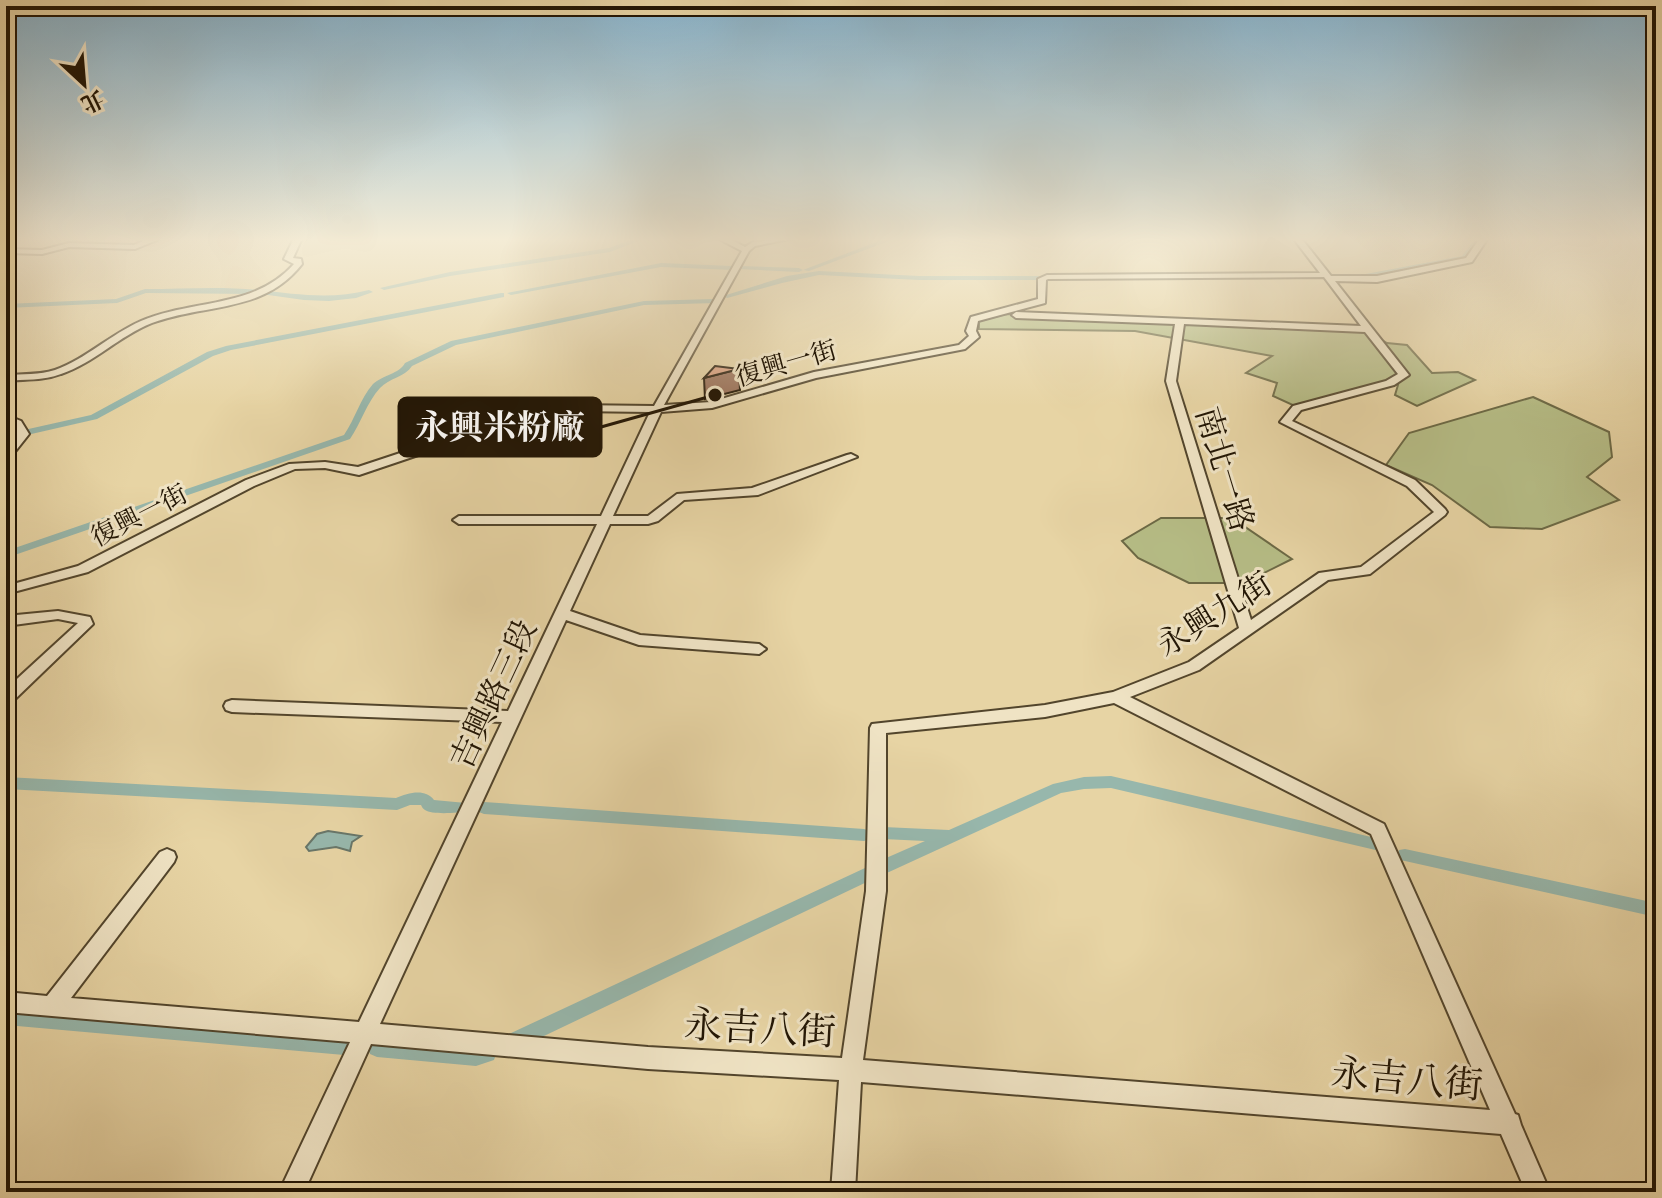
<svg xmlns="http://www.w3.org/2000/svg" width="1662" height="1198" font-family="'IM FELL DW Pica','Noto Serif TC',serif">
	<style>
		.green { fill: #b6bd86; stroke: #6c6945; stroke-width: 2 }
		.water { fill: #97b7ac; stroke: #687669; stroke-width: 2 }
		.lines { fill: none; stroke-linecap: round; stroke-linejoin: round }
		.canal { fill: #97b7ac; fill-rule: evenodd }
		.minor-casing { stroke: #52452c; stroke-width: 4 }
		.minor { fill: #efe3c4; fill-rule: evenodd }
		.shaded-wall { fill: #9a715a; stroke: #211504; stroke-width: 2 }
		.building { fill: #dca181; stroke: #211504; stroke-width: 2 }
		.labels { text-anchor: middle; stroke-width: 6; stroke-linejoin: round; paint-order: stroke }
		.far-street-label { font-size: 26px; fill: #211504; stroke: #efe3c4 }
		.street-label { font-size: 32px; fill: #211504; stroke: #efe3c4 }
		.near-street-label { font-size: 38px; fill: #211504; stroke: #efe3c4 }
		.leader { fill: none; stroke: #211504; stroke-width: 3 }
		.callout-dot { fill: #211504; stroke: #efe3c4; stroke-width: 3 }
		.callout { fill: #211504; stroke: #211504; stroke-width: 3 }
		.callout-label { font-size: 34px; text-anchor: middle; font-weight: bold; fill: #fff }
	</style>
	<rect width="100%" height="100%" fill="#e7d4a4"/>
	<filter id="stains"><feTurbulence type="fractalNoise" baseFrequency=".0025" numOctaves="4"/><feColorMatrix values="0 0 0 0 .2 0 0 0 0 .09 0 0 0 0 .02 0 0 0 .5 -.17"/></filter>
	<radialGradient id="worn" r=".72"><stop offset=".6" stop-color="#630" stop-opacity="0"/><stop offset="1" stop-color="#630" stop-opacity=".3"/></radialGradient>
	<path class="green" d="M 1006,314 L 1365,330 L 1387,343 L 1407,345 L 1432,373 L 1458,372 L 1475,380 L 1417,406 L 1395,395 L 1398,385 L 1395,384 L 1297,407 L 1273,396 L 1277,383 L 1246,373 L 1272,356 L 1135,331 L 979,329 L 979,321 Z
		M 1533,397 L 1609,432 L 1612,457 L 1587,477 L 1619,500 L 1542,529 L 1490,527 L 1432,485 L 1386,465 L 1409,433 Z
		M 1161,518 L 1232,518 L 1292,559 L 1244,583 L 1189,583 L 1138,558 L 1122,541 Z"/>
	<path class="water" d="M 328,831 L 361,836 L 352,842 L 350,851 L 336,847 L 309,851 L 306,847 L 317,834 Z"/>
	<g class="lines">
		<path class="canal" d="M 636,238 L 646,238 L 610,252 L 450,276 L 384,290 L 380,288 L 450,272 L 609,248 Z
			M 887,238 L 897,238 L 809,271 L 803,270 Z
			M 1476,238 L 1483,238 L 1466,259 C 1442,265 1376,283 1355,276 L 1462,256 Z
			M 661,263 L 733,266 L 736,268 L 733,270 L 661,267 L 511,295 L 507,293 Z
			M 740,266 L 799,268 L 803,270 L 799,272 L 738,269 L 738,267 Z
			M 819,271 L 919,276 L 1038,276 L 1042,278 L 1038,280 L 919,280 L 819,275 L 782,283 L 727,298 L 723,296 L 787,276 Z
			M 145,289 C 182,289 221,286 258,290 C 296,294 331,300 369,290 L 373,292 L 356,298 L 329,301 L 304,300 L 261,294 L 146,293 L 117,303 L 6,308 L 6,304 L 116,299 Z
			M 501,293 L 504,293 L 504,297 L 231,350 L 213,356 L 97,419 L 27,435 L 22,432 L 24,430 L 91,415 L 207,352 L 226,346 Z
			M 713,299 L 717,301 L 716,303 L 644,305 L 456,345 L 412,366 C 405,377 389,378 380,388 C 367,402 361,423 350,439 L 6,558 L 6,551 L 344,435 C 355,419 360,399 373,384 C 383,375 399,374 405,363 L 451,341 L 644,301 Z
			M 17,431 L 20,432 L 20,436 L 6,440 L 6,434 Z
			M 1111,776 L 1384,840 L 1390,842 L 1392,846 L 1390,850 L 1384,852 L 1111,788 L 1084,789 L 1061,793 L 889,872 L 883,874 L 877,872 L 875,867 L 877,862 L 925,841 L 883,839 L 878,837 L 875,833 L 878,829 L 883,827 L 949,830 L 1053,784 L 1084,777 Z
			M 6,777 L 396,798 C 408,793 425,788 434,800 L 466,803 L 469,807 L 466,811 C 459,813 432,815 425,810 C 423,809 422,807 421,805 L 410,805 L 397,810 L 6,789 Z
			M 484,802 L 864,829 L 870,831 L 872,835 L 870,839 L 864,841 L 484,814 L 479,812 L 476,808 L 479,804 Z
			M 1405,849 L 1656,903 L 1656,917 L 1405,861 L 1399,860 L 1397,855 L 1399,850 Z
			M 865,868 L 871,870 L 873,875 L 871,880 L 523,1046 L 516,1049 L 509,1046 L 507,1040 L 509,1034 Z
			M 6,1007 L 344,1037 L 351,1040 L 353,1046 L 351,1052 L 344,1055 L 6,1025 Z
			M 377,1039 L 476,1048 L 487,1045 L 494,1048 L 496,1054 L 494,1060 L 476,1066 L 377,1057 L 370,1054 L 368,1048 L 370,1042 Z"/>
		<defs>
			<path id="minor" d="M 150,238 L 162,238 L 135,249 L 69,247 L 42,254 L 6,253 L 6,249 L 42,250 L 69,243 L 134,245 Z
				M 294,238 L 302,238 L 293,258 L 301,259 L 302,264 C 263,314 205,303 152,323 C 119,336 94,363 61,374 C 43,381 24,379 6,381 L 6,375 C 22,374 40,375 55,370 C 86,359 111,334 141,321 C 193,299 254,309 294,264 L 284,259 Z
				M 717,238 L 728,238 L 745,247 L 753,242 L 794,238 L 755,246 L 749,251 L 664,405 L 711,402 L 814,372 L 959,345 L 969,336 L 966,331 L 971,317 L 1038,299 L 1038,279 L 1047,275 L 1320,273 L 1293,238 L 1301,238 L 1331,276 L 1377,276 L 1466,258 L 1480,238 L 1488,238 L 1472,262 L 1377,282 L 1335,281 L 1409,375 L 1394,385 L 1301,410 L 1292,421 L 1415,480 L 1445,509 L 1447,512 L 1445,515 L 1370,574 L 1328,580 L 1199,670 L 1130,697 L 1384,824 L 1515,1114 L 1518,1115 L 1521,1125 L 1550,1192 L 1526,1192 L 1501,1134 L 861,1082 L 855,1192 L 831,1192 L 839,1080 L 648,1069 L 371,1044 L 304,1192 L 279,1192 L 350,1042 L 6,1012 L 6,992 L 47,996 L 160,852 L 167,849 L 174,852 L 176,857 L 174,862 L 71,998 L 359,1022 L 502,722 L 232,712 L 226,710 L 224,706 L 226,702 L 232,700 L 508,711 L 597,524 L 459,524 L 453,520 L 459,516 L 601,516 L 650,412 L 573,411 L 549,414 L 516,422 L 359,475 L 325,468 L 295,469 L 254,486 L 88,572 L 6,594 L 6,586 L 78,566 L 246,480 L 289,464 L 325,462 L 358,467 L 509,417 L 549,408 L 573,405 L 654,406 L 742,251 ZM 1324,277 L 1361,326 L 1016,312 L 1012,315 L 1016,318 L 1175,324 L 1166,381 L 1239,628 L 1189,662 L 1113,692 L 1045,705 L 872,724 L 870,728 L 866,891 L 842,1058 L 648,1047 L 380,1024 L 566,620 L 639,645 L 759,654 L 766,649 L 759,644 L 640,635 L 570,611 L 610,524 L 648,524 L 658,521 L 684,500 L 758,495 L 857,457 L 851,454 L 847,455 L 752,488 L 677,494 L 648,516 L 613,516 L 661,412 L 712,408 L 816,378 L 965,349 L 979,337 L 976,331 L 978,321 L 1045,303 L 1046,280 L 1048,279 ZM 1184,324 L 1365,332 L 1398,374 L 1386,381 L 1293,406 L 1280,422 L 1407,486 L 1434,512 L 1361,567 L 1319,573 L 1251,620 L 1176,381 ZM 1114,703 L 1371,834 L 1490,1110 L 863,1060 L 886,891 L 886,733 L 1045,717 Z
				M 6,415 L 21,421 L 29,434 L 10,458 L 6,459 L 6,448 L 17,434 L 13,425 L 6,422 Z
				M 1656,458 L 1656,465 L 1649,461 Z
				M 58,611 L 90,617 L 93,624 L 12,702 L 6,703 L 6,689 L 78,623 L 58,619 L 6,626 L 6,616 Z"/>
		</defs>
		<use href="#minor" class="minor-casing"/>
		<use href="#minor" class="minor"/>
	</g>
	<path class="shaded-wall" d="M 739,369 L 740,390 L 705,399 L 704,378 Z"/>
	<path class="building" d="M 715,366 L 739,369 L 704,378 Z"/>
	<linearGradient id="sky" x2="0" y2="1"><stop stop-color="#87b5d0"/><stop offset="0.59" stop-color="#f4ecd6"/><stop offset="1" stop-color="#f4ecd6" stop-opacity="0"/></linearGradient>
	<rect width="1662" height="406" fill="url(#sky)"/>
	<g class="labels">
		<g class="far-street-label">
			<text transform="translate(786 363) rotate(-16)" y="9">復興一街</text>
			<text transform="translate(139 515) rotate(-27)" y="9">復興一街</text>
		</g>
		<g class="street-label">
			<text transform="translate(1225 469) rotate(73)" y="11">南北一路</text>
			<text transform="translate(1214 614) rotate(-32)" y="11">永興九街</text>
			<text transform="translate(493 694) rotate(-65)" y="11">吉興路三段</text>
		</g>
		<g class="near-street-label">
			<text transform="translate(760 1028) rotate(3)" y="13">永吉八街</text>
			<text transform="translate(1407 1079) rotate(5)" y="13">永吉八街</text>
		</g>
	</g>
	<path class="leader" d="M715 395L601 427"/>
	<circle class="callout-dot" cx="715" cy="395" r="8"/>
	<rect class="callout" x="399" y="398" width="202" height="58" rx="8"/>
	<g class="callout-label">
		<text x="500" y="439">永興米粉廠</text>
	</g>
	<rect width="1662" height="1198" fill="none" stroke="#e7d4a4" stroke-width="32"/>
	<rect x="8" y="8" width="1646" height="1182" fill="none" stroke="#211504" stroke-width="4"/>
	<rect x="16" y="16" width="1630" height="1166" fill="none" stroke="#211504" stroke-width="2"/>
	<g transform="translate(84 84) rotate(154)" stroke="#efe3c4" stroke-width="6" paint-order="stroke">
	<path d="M0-6L14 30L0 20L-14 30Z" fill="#211504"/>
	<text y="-12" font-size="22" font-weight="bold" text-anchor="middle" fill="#211504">北</text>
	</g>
	<rect width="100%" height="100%" filter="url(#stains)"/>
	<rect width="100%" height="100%" fill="url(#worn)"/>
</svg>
